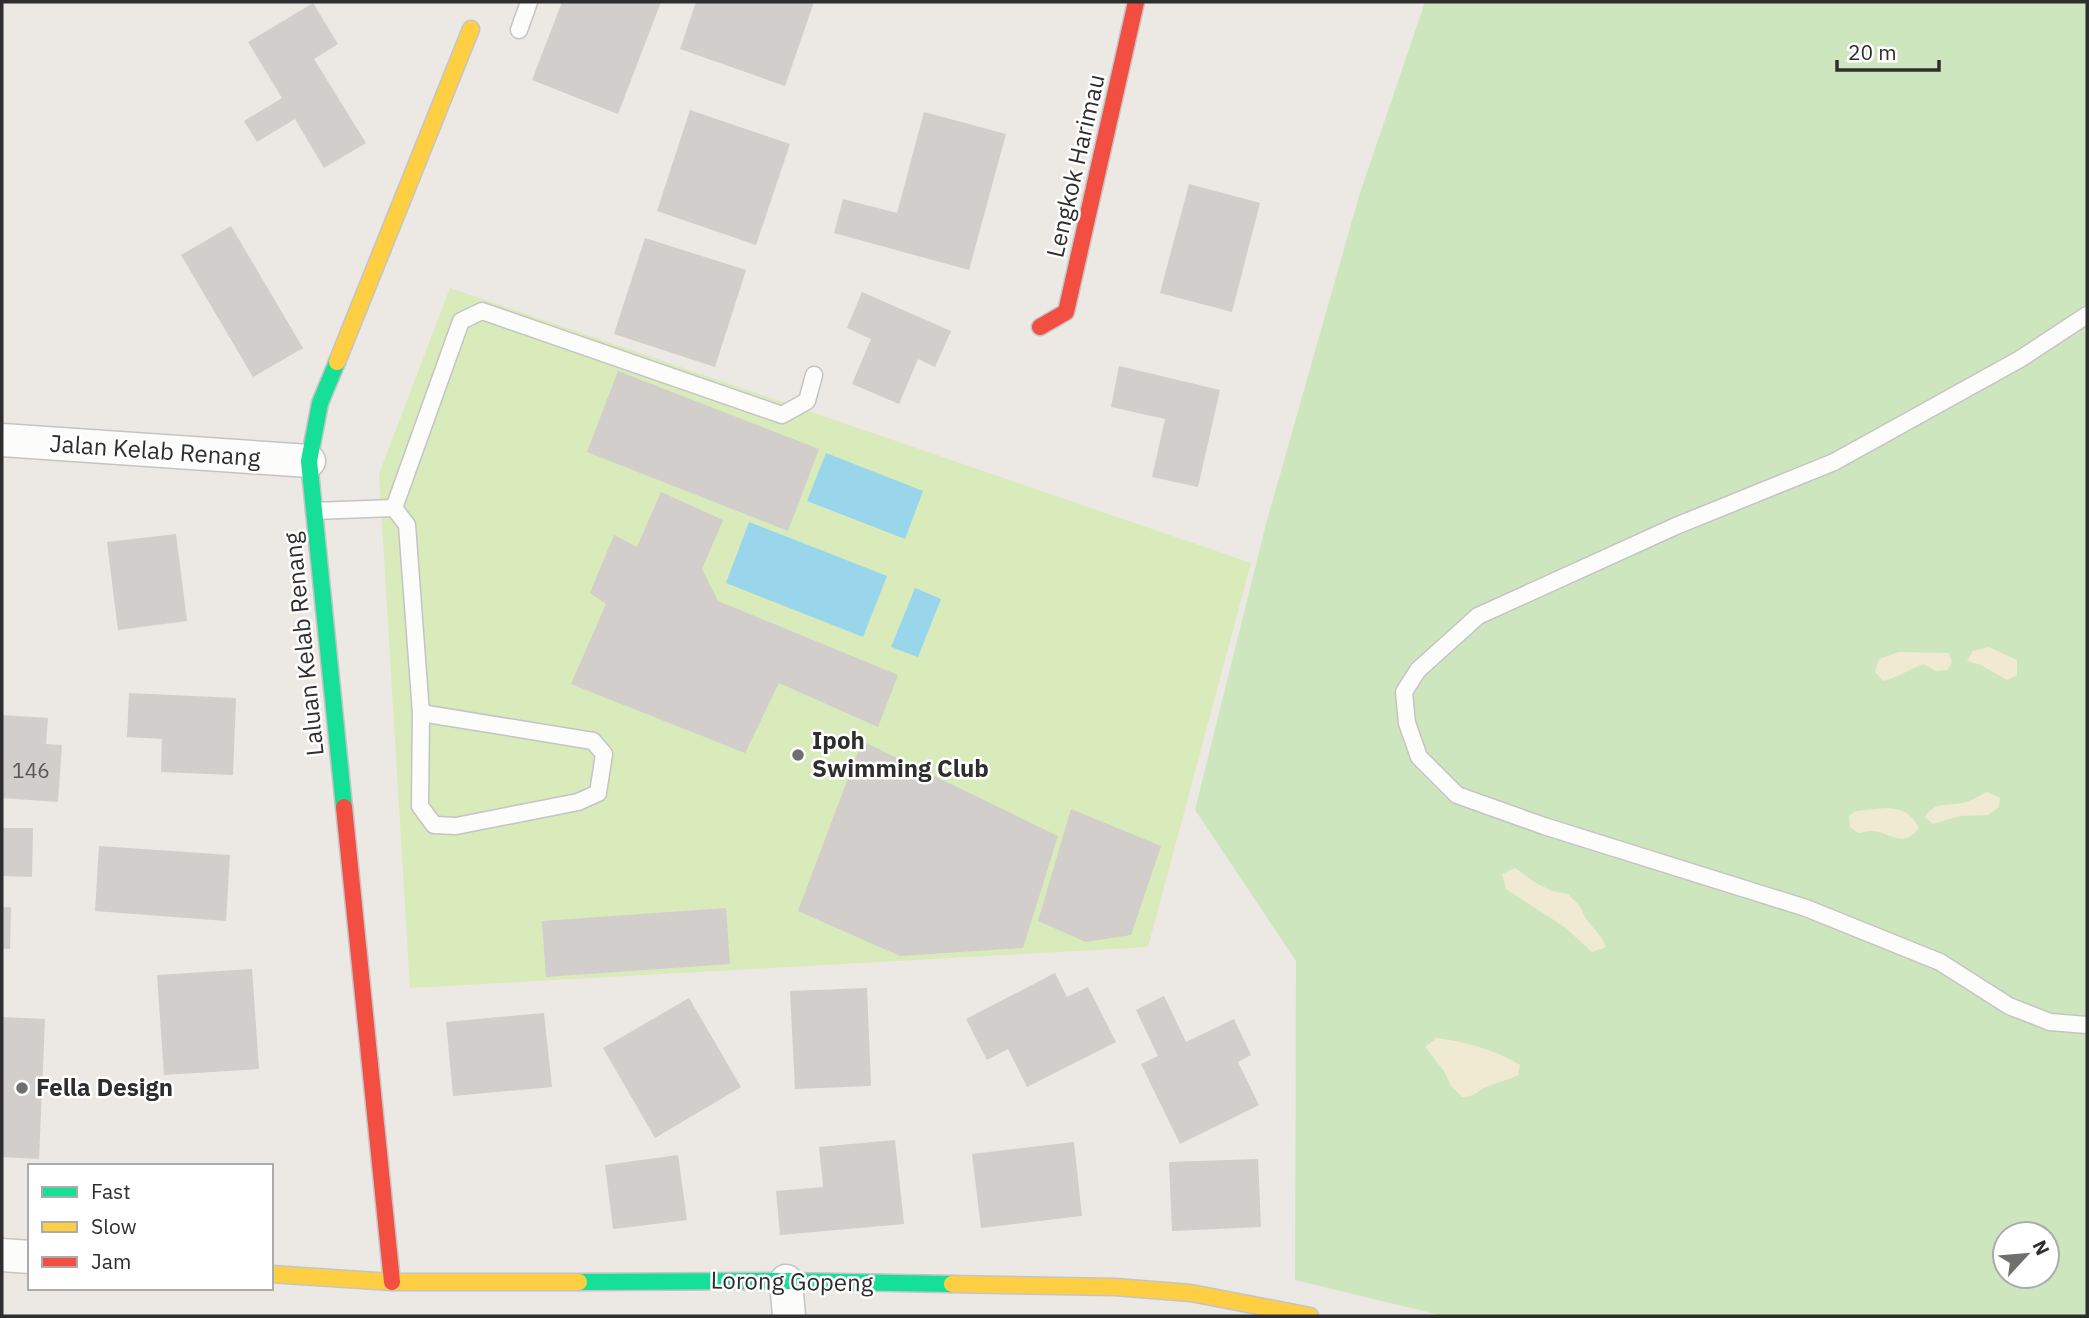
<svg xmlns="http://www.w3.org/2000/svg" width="2089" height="1318" font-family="'IBM Plex Sans',sans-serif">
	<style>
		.green { fill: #cee6be; fill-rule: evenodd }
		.sand { fill: #f0ead3 }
		.pitch { fill: #d9eabb }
		.water { fill: #99d6ec }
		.building { fill: #d1cecb }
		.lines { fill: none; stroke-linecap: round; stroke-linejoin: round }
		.lane-casing { stroke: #c5c4c5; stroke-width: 19 }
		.street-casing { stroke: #c5c4c5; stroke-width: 35 }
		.fast-casing { stroke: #c5c4c5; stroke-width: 19 }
		.slow-casing { stroke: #c5c4c5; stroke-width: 19 }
		.jam-casing { stroke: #c5c4c5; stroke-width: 19 }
		.lane { stroke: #fcfcfb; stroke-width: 16 }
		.street { stroke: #fcfcfb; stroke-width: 32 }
		.fast { stroke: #16e098; stroke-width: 16 }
		.slow { stroke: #ffcf43; stroke-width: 16 }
		.jam { stroke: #f24e42; stroke-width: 16 }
		.poi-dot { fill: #706f6e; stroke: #fff; stroke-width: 2.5 }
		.labels { text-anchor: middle; stroke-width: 5; stroke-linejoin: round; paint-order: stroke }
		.number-label { font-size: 21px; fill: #585857 }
		.street-label { font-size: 24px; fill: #2e2e2e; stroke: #fff }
		.poi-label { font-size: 24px; font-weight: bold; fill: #2e2e2e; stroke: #fff; text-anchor: start }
	</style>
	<rect width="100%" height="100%" fill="#ece8e4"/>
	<path class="green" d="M 1425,2 L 2087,2 L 2087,1316 L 1444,1316 L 1295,1280 L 1296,961 L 1195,810 L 1266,524 L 1359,196 ZM 2005,1234 L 2047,1234 L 2047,1276 L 2005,1276 Z"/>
	<path class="sand" d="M 1989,647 L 2017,660 L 2017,675 L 2007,680 L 1981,665 L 1967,661 L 1973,651 Z
		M 1899,652 L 1949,653 L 1952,662 L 1947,670 L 1936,671 L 1924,664 C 1909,669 1898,678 1883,681 L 1875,672 L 1879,659 Z
		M 1987,792 L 2000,798 L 1999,807 L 1988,815 L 1960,816 L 1933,824 L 1925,817 C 1935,800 1950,807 1966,802 C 1973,800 1981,795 1987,792 Z
		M 1885,808 C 1903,809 1910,812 1919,828 C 1901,851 1890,830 1870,831 C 1865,831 1862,833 1858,833 L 1850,827 L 1849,816 L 1856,811 Z
		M 1515,868 L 1536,883 L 1552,891 L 1568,894 L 1579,905 L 1586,919 L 1601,937 L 1606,947 L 1592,952 L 1566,928 L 1506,889 L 1502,874 Z
		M 1437,1038 C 1466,1042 1496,1050 1520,1065 L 1518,1075 C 1508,1080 1499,1082 1489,1086 C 1476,1090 1479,1096 1462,1097 L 1451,1086 L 1444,1071 L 1425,1047 Z"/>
	<path class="pitch" d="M 450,288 L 1251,563 L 1148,947 L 410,988 L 379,474 Z"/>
	<path class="water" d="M 826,453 L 923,491 L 905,539 L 807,501 Z
		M 749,522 L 887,576 L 863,637 L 726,583 Z
		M 915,588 L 941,599 L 918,657 L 891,647 Z"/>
	<path class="building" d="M 562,2 L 661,2 L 618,114 L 532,80 Z
		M 696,2 L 814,2 L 785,86 L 680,49 Z
		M 313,3 L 338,44 L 314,59 L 366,143 L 324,168 L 295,119 L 257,142 L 244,121 L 282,98 L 248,42 Z
		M 690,110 L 790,144 L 756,245 L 657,211 Z
		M 924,112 L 1006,134 L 969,270 L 834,233 L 843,199 L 897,213 Z
		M 1189,184 L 1260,203 L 1232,312 L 1160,293 Z
		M 231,226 L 303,348 L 253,377 L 181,255 Z
		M 645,238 L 746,270 L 715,367 L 614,334 Z
		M 862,292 L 951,331 L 935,367 L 918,359 L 899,404 L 852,384 L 871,339 L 847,328 Z
		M 1119,366 L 1220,390 L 1198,487 L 1152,477 L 1165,419 L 1111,407 Z
		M 618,371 L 819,449 L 788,531 L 587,452 Z
		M 661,492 L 723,520 L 702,569 L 718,601 L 898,675 L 878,727 L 779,683 L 745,753 L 571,684 L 606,604 L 590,593 L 614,535 L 637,547 Z
		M 176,534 L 187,621 L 118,630 L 107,542 Z
		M 129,693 L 236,698 L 233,775 L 161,772 L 162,739 L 127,737 Z
		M 2,715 L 48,718 L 46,744 L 62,745 L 58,802 L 2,798 Z
		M 862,741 L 1058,836 L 1023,948 L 900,956 L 798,911 Z
		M 1071,809 L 1161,846 L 1131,935 L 1086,942 L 1038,921 Z
		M 2,828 L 33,828 L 32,877 L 2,876 Z
		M 99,846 L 230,855 L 226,921 L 95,911 Z
		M 2,907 L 11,907 L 10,949 L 2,949 Z
		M 726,908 L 730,964 L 546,977 L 542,921 Z
		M 252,969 L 259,1069 L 164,1075 L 157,975 Z
		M 1055,973 L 1067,997 L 1088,987 L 1116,1042 L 1027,1087 L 1008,1049 L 987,1060 L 966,1019 Z
		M 867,988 L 871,1086 L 795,1089 L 790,991 Z
		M 1164,996 L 1186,1042 L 1234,1019 L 1251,1055 L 1238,1062 L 1259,1105 L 1180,1144 L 1141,1064 L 1158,1056 L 1136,1010 Z
		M 689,998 L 741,1087 L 655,1138 L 603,1048 Z
		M 544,1013 L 552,1087 L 453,1096 L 446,1022 Z
		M 2,1017 L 45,1019 L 39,1159 L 2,1157 Z
		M 895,1140 L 904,1224 L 780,1235 L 776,1191 L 823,1187 L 819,1147 Z
		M 1074,1142 L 1082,1216 L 981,1228 L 972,1154 Z
		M 678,1155 L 687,1220 L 613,1229 L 605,1165 Z
		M 1258,1159 L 1261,1227 L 1172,1231 L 1169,1162 Z"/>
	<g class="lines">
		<defs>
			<path id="lane" d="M 519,30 L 529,2
				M 2087,315 L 2020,359 L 1834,462 L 1676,526 L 1478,616 L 1418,670 L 1404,692 L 1407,723 L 1419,757 L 1457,795 L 1544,826 L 1806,908 L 1940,962 L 2009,1006 L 2050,1022 L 2087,1025
				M 394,508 L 461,321 L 482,311 L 782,415 L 807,401 L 814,375
				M 314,511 L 394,508 L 407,525 L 421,713 L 420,806 L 434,825 L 456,826 L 578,802 L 598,793 L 604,754 L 593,741 L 421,713"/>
			<path id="street" d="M 2,440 L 309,461
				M 2,1255 L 30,1257
				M 786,1281 L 789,1316"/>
			<path id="fast" d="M 337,362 L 320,403 L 309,461 L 344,807
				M 579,1282 L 786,1281 L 952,1284"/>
			<path id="slow" d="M 337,362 L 471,29
				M 271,1274 L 392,1282 L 579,1282
				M 952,1284 L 1115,1287 L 1191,1293 L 1310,1316"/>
			<path id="jam" d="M 1040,327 L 1066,312 L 1136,2
				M 344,807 L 392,1282"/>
		</defs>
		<use href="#lane" class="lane-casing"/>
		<use href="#street" class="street-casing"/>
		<use href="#fast" class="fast-casing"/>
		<use href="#slow" class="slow-casing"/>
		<use href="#jam" class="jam-casing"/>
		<use href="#lane" class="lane"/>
		<use href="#street" class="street"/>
		<use href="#fast" class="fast"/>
		<use href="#slow" class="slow"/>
		<use href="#jam" class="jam"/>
	</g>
	<g class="poi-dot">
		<circle cx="798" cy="755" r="7"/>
		<circle cx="22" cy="1088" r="7"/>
	</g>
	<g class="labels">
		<g class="number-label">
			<text x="31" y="778">146</text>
		</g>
		<g class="street-label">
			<text transform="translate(1076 166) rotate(-77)" y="8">Lengkok Harimau</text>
			<text transform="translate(155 451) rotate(4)" y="8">Jalan Kelab Renang</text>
			<text transform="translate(304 644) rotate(-96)" y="8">Laluan Kelab Renang</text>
			<text transform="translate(792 1282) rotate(1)" y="8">Lorong Gopeng</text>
		</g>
		<g class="poi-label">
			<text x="812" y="749">Ipoh<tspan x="812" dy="28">Swimming Club</tspan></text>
			<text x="36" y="1096">Fella Design</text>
		</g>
	</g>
	<rect width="2089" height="1318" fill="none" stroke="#2e2e2e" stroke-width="7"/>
	<rect x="28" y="1164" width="245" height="126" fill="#ffffff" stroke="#ababab" stroke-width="2"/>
	<rect x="42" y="1187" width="35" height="10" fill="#16e098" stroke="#ababab" stroke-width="2"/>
	<text x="91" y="1199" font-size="21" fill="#2e2e2e">Fast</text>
	<rect x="42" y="1222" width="35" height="10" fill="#ffcf43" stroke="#ababab" stroke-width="2"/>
	<text x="91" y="1234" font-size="21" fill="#2e2e2e">Slow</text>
	<rect x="42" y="1257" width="35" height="10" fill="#f24e42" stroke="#ababab" stroke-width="2"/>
	<text x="91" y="1269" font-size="21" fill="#2e2e2e">Jam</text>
	<g transform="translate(2026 1255) rotate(64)"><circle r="33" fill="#ffffff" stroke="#ababab" stroke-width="2"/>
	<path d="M0-5L12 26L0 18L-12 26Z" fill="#706f6e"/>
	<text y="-10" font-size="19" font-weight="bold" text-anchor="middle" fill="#2e2e2e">N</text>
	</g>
	<path d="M1837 60v10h102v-10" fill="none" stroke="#2e2e2e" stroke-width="3.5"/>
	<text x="1848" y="60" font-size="21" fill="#2e2e2e" stroke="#ffffff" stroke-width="5" paint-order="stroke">20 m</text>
</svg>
